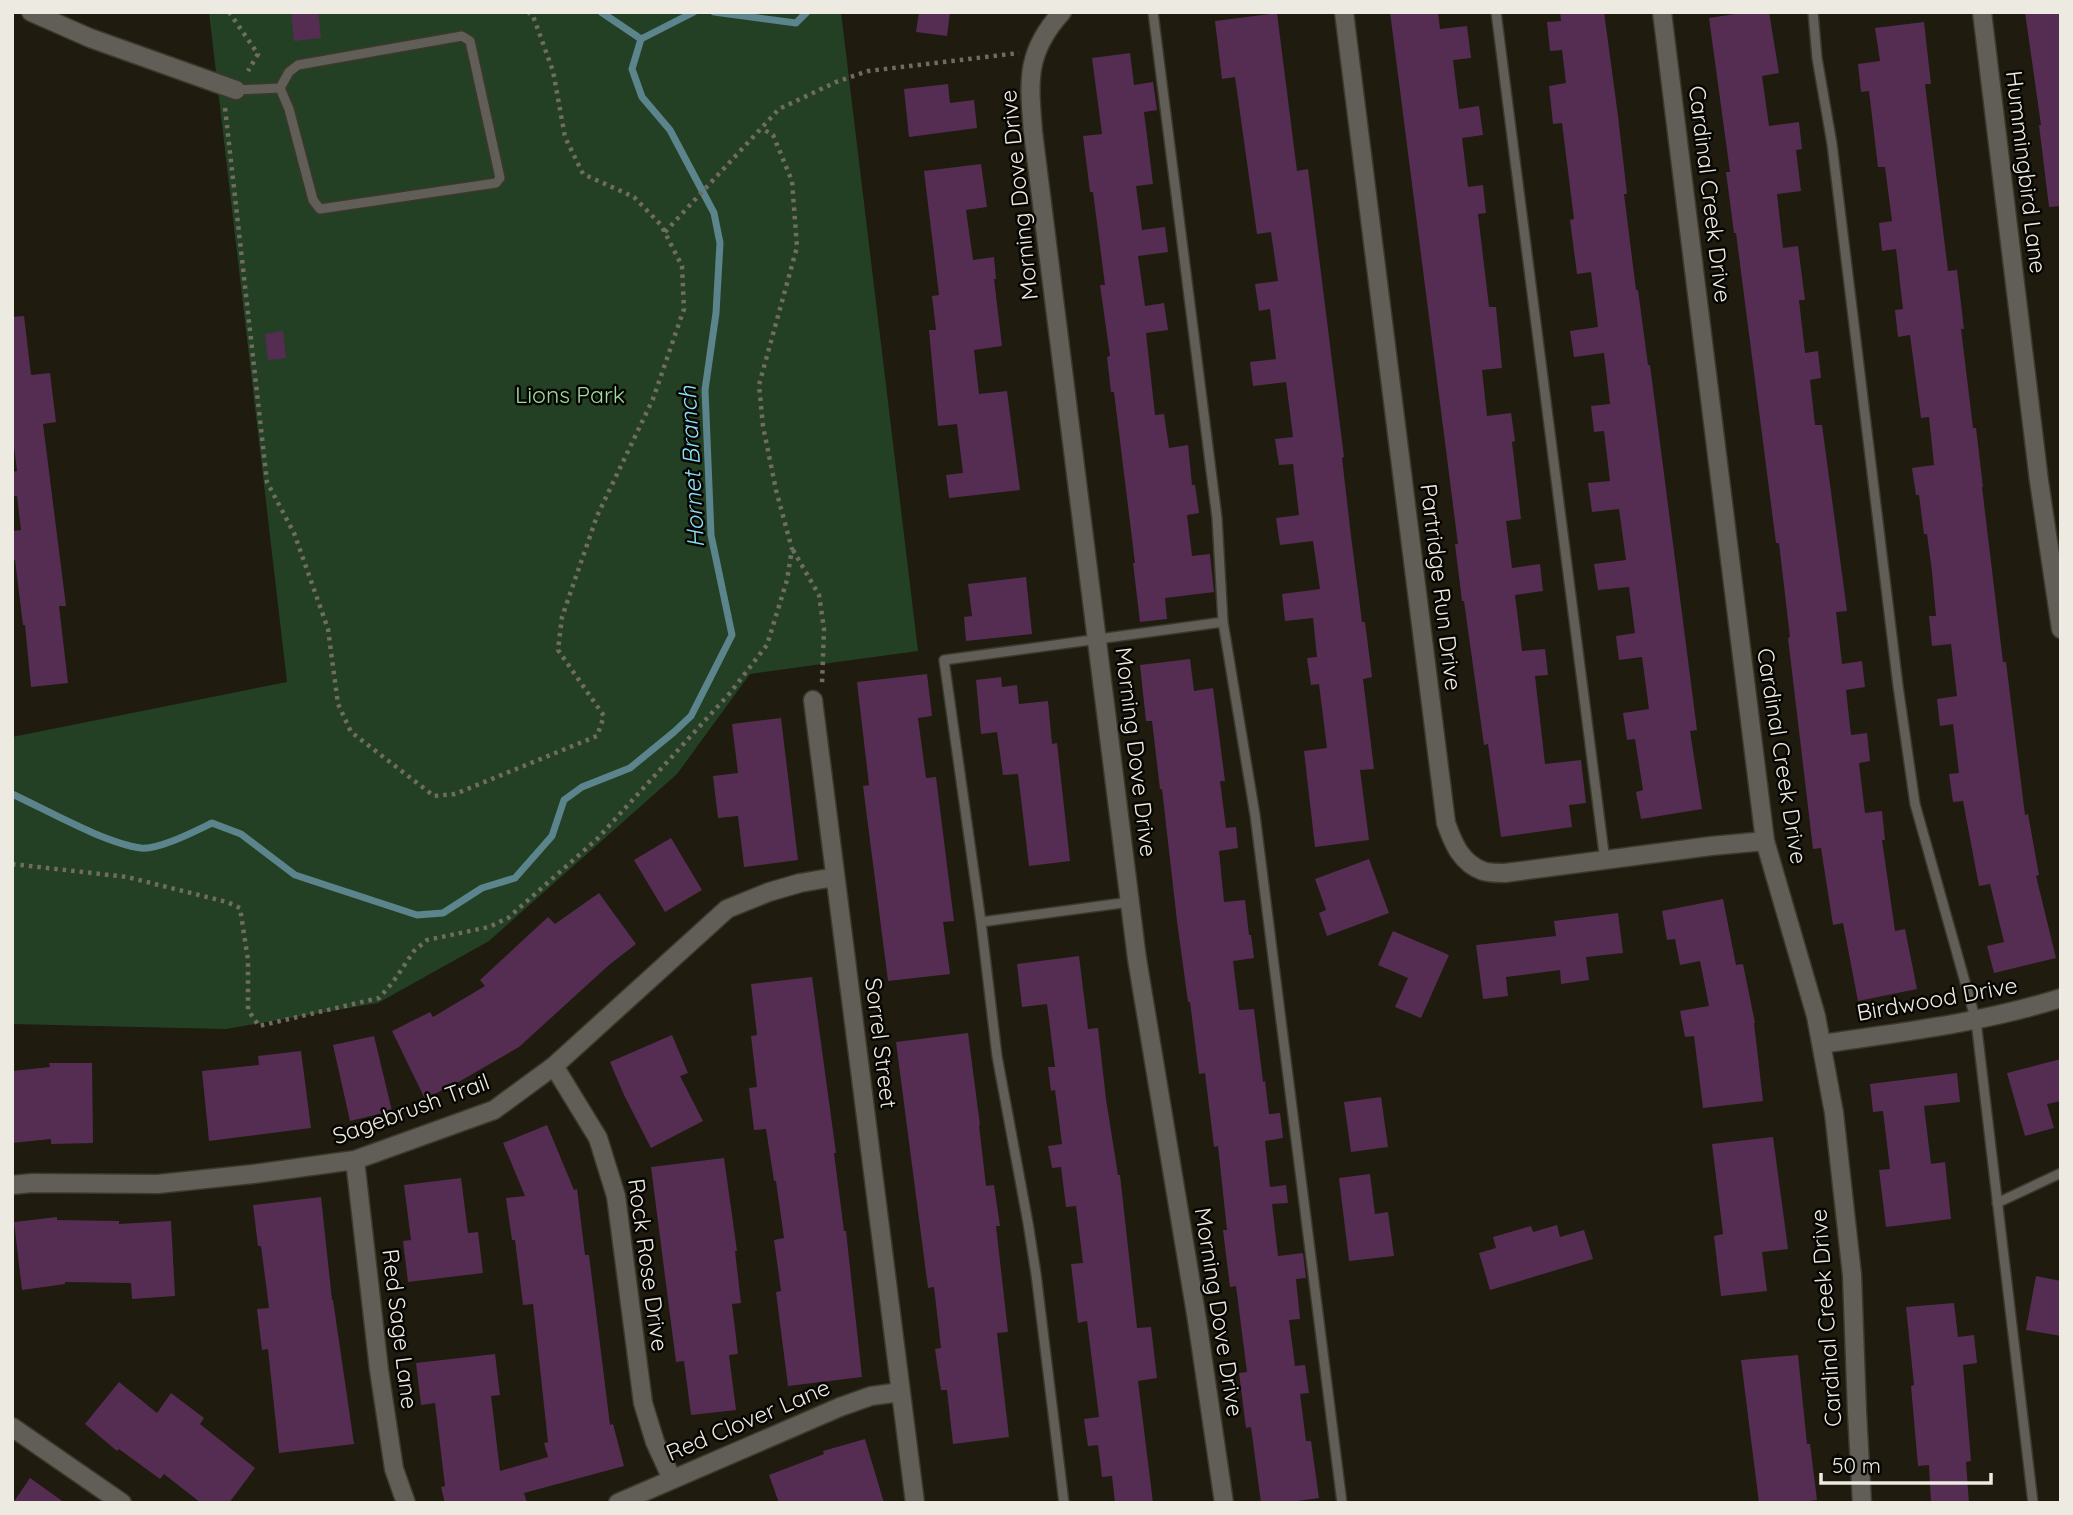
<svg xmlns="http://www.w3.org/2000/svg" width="2073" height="1515" font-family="Quicksand,sans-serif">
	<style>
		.green { fill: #244024 }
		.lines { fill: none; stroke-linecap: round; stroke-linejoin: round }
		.stream { stroke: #5b848d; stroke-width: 7 }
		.building { fill: #552d53 }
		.lane-casing { stroke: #3c382c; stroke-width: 12 }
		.street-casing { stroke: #3c382c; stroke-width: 21 }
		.path { stroke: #706c61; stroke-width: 4.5; stroke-dasharray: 3.5 5; stroke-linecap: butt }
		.lane { stroke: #605e57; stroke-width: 9 }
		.street { stroke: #605e57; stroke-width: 18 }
		.labels { text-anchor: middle; stroke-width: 5; stroke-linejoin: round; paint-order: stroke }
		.street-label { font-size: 23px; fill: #edeae1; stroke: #070603 }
		.park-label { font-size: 23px; fill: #9cdd9b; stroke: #070603 }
		.water-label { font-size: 24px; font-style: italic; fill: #8adef8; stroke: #070603 }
	</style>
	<rect width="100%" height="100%" fill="#1f1b0e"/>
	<path class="green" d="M 209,12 L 841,12 L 918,651 L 750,674 L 677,774 L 489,941 L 378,1003 L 226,1029 L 12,1024 L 12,737 L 287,682 Z"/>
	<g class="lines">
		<path class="stream" d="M 601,12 L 641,39
			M 714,12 L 796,23 L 807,12
			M 12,794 C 47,810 104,843 141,848 C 159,850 195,831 212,823 L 241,834 L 295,875 L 417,915 L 443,913 L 482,888 L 515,878 L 552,836 L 564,800 L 582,787 L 630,768 L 674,732 L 691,716 L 732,635 L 711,535 L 705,390 L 716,313 L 720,243 L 714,213 L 670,130 L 642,97 L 632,69 L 641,39 L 694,12"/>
	</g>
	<path class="building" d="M 291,12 L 318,12 L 321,38 L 294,41 Z
		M 919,12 L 950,12 L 947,36 L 916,32 Z
		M 1390,12 L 1438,12 L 1440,29 L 1467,26 L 1471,58 L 1453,60 L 1459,109 L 1479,106 L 1483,135 L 1462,138 L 1468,187 L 1483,185 L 1486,213 L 1478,214 L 1489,307 L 1496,307 L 1502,368 L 1482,370 L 1487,416 L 1511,413 L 1515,441 L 1512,442 L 1521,519 L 1506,521 L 1512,568 L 1540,564 L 1543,591 L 1515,595 L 1522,651 L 1545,649 L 1548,675 L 1535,676 L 1545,764 L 1581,760 L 1586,803 L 1569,805 L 1572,827 L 1501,837 L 1488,744 L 1484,745 L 1464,601 L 1462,601 L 1455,544 L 1458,544 Z
		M 1560,12 L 1604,12 L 1618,116 L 1627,194 L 1624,194 L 1636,290 L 1638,290 L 1648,365 L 1650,365 L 1697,730 L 1690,731 L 1702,809 L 1641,819 L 1636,792 L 1643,790 L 1635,739 L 1627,740 L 1623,713 L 1649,709 L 1642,657 L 1619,660 L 1616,636 L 1635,633 L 1629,587 L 1598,590 L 1594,564 L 1626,560 L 1619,509 L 1592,512 L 1588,483 L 1610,481 L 1604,431 L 1594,432 L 1591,406 L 1610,404 L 1604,353 L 1574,357 L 1570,331 L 1598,327 L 1591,272 L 1577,274 L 1570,220 L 1574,219 L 1562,123 L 1553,124 L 1549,86 L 1566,83 L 1562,50 L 1550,51 L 1547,22 L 1561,21 Z
		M 1748,12 L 1769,12 L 1779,73 L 1762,76 L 1769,126 L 1799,122 L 1802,149 L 1796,150 L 1801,191 L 1777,194 L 1783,248 L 1798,246 L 1805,300 L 1799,300 L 1805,353 L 1818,351 L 1821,378 L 1810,380 L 1815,425 L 1822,425 L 1847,611 L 1836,612 L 1842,664 L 1862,661 L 1865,687 L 1846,690 L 1851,735 L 1867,733 L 1870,761 L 1859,763 L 1865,813 L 1882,811 L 1885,840 L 1882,840 L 1895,931 L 1905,929 L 1917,989 L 1858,1001 L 1843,923 L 1833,925 L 1821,848 L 1813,849 L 1788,638 L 1790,637 L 1779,543 L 1776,543 L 1736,233 L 1734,233 L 1726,172 L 1730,172 L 1709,18 Z
		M 2025,12 L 2061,12 L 2061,206 L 2049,207 L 2039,125 L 2041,125 Z
		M 1277,13 L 1297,171 L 1308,169 L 1344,457 L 1342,458 L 1351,536 L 1362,622 L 1365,622 L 1372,677 L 1363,679 L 1374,769 L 1360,770 L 1369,840 L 1315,847 L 1304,751 L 1327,748 L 1319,684 L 1311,685 L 1307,658 L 1317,657 L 1313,618 L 1285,621 L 1282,594 L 1320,589 L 1313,541 L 1280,545 L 1276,518 L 1299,515 L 1293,464 L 1279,465 L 1275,439 L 1293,437 L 1286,382 L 1253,386 L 1250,362 L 1276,359 L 1270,309 L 1259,311 L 1255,284 L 1278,281 L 1271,232 L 1257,234 L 1235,77 L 1222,79 L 1215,21 Z
		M 1924,22 L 1931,84 L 1925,84 L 1948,271 L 1957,270 L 1964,329 L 1961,329 L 1973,428 L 1976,428 L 1983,487 L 1982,487 L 2003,662 L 2006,662 L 2025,815 L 2028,814 L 2039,875 L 2036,876 L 2056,958 L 1994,973 L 1987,946 L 2004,942 L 1990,884 L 1979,886 L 1963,801 L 1953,802 L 1949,774 L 1959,773 L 1953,724 L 1940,726 L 1937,699 L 1957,696 L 1951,644 L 1932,646 L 1929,616 L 1936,616 L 1932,572 L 1927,534 L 1924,534 L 1919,495 L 1916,495 L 1912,468 L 1934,465 L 1929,417 L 1921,418 L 1910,335 L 1898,337 L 1895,310 L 1903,309 L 1896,249 L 1882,251 L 1879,223 L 1892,221 L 1885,167 L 1878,167 L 1869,91 L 1861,92 L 1858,64 L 1880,61 L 1875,28 Z
		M 1130,53 L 1134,85 L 1153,82 L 1157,110 L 1144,112 L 1153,184 L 1136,186 L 1142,230 L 1165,227 L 1168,252 L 1138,256 L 1145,306 L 1164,303 L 1168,330 L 1146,333 L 1155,415 L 1164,414 L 1169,448 L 1188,445 L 1192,485 L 1195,485 L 1199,513 L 1187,515 L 1192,556 L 1210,554 L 1214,592 L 1165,598 L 1167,619 L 1140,622 L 1133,563 L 1135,563 L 1114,392 L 1111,392 L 1107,357 L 1110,356 L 1100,285 L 1105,285 L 1093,192 L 1090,192 L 1083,136 L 1102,134 L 1092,58 Z
		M 948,84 L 950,103 L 974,100 L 977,128 L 909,137 L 904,89 Z
		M 981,164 L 987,207 L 966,210 L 973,260 L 994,257 L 996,279 L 994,279 L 1002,346 L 974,350 L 979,394 L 1007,391 L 1020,490 L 949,498 L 946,475 L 963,473 L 957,424 L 938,426 L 929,330 L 936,330 L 932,296 L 939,295 L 924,171 Z
		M 24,316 L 31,375 L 50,373 L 56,422 L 43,424 L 66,606 L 59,606 L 68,683 L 31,687 L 25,625 L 23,625 L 15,560 L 12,560 L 12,531 L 21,530 L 17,496 L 12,496 L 12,472 L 17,471 L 12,430 L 12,317 Z
		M 283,331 L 286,358 L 268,360 L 265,334 Z
		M 1026,577 L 1032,634 L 966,641 L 964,617 L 972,616 L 968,584 Z
		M 1190,659 L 1194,691 L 1213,688 L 1225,781 L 1220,781 L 1226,828 L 1236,827 L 1238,848 L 1219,851 L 1224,902 L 1245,900 L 1249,935 L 1251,935 L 1254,958 L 1233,961 L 1239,1010 L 1254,1009 L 1263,1082 L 1265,1081 L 1269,1114 L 1280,1113 L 1283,1138 L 1265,1141 L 1270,1187 L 1286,1185 L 1288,1203 L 1272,1204 L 1278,1256 L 1303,1253 L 1306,1278 L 1296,1279 L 1300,1319 L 1289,1320 L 1295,1366 L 1305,1365 L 1309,1393 L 1300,1394 L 1306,1441 L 1311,1441 L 1319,1498 L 1284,1503 L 1261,1503 L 1251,1427 L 1246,1428 L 1239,1373 L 1247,1372 L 1236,1286 L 1230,1287 L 1223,1230 L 1227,1230 L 1218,1146 L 1214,1147 L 1205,1073 L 1199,1074 L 1190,1002 L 1188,1002 L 1177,921 L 1162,789 L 1160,789 L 1152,721 L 1146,721 L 1140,665 Z
		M 927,674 L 932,716 L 918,718 L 926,778 L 936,777 L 954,921 L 943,922 L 950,974 L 888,981 L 863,786 L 869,785 L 857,682 Z
		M 1001,677 L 1002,687 L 1017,685 L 1019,704 L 1048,701 L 1052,744 L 1057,743 L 1070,861 L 1029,866 L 1018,774 L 1003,775 L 997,732 L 981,734 L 976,680 Z
		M 781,718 L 798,860 L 744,867 L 738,816 L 718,818 L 713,776 L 738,773 L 732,724 Z
		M 671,838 L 702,890 L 665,912 L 634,860 Z
		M 1369,859 L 1389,913 L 1327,936 L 1319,913 L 1326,910 L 1315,879 Z
		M 599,893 L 636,944 L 609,965 L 519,1047 L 462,1080 L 425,1099 L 392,1031 L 430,1012 L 433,1017 L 485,986 L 480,980 L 548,917 L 555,924 Z
		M 1723,899 L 1736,965 L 1743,964 L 1755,1023 L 1754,1023 L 1763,1101 L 1703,1108 L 1694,1036 L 1685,1037 L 1680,1011 L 1709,1006 L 1700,961 L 1680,965 L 1675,939 L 1667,940 L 1662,911 Z
		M 1618,913 L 1623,953 L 1586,957 L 1589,980 L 1561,984 L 1560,970 L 1506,977 L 1508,996 L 1483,999 L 1476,945 L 1556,936 L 1554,921 Z
		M 1393,931 L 1449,955 L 1421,1018 L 1395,1007 L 1408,978 L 1378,965 Z
		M 1079,956 L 1088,1029 L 1098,1028 L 1106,1099 L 1118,1175 L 1120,1175 L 1137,1328 L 1151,1327 L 1157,1378 L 1138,1381 L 1153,1503 L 1115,1503 L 1112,1476 L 1102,1477 L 1098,1445 L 1088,1446 L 1084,1419 L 1099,1417 L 1087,1321 L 1078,1323 L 1071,1264 L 1083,1263 L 1076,1206 L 1066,1207 L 1061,1167 L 1052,1168 L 1048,1146 L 1062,1144 L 1055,1090 L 1051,1091 L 1048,1067 L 1055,1067 L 1047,1004 L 1022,1007 L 1017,964 Z
		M 812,977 L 836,1153 L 834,1153 L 844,1231 L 846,1231 L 862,1377 L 788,1386 L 776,1292 L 781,1291 L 774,1240 L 784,1238 L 776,1181 L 774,1181 L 766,1129 L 754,1130 L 749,1088 L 757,1087 L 751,1036 L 757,1035 L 751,984 Z
		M 968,1033 L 980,1125 L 979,1125 L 986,1186 L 994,1185 L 1000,1226 L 996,1226 L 1008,1332 L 997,1333 L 1009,1437 L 953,1444 L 947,1390 L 941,1390 L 935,1349 L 941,1348 L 934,1287 L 928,1288 L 896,1042 Z
		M 672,1035 L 688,1073 L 680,1076 L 703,1121 L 651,1148 L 624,1095 L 610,1062 Z
		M 374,1036 L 392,1111 L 350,1121 L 333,1045 Z
		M 301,1051 L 311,1128 L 209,1141 L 202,1071 L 259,1065 L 258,1056 Z
		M 2061,1059 L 2061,1101 L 2047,1104 L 2054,1128 L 2025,1136 L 2007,1073 Z
		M 49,1063 L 92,1063 L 93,1143 L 51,1144 L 51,1139 L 12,1143 L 12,1071 L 50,1067 Z
		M 1957,1073 L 1960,1102 L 1924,1106 L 1931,1164 L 1945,1162 L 1951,1219 L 1886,1227 L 1879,1170 L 1890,1169 L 1883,1111 L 1873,1112 L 1870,1084 Z
		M 1381,1097 L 1388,1147 L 1351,1152 L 1344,1102 Z
		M 547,1125 L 574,1190 L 577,1189 L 585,1255 L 589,1255 L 610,1425 L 613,1424 L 624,1466 L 524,1493 L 527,1503 L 445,1503 L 441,1487 L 445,1486 L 435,1403 L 421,1405 L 416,1363 L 495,1354 L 500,1395 L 491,1396 L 500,1471 L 548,1457 L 544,1443 L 548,1442 L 533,1304 L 523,1305 L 515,1240 L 512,1240 L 506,1198 L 525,1196 L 503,1143 Z
		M 1773,1137 L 1788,1249 L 1762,1252 L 1767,1291 L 1721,1296 L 1714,1236 L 1723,1234 L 1712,1144 Z
		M 724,1158 L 737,1251 L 735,1251 L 741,1303 L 732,1304 L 738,1354 L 729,1355 L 736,1410 L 691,1415 L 684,1361 L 676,1362 L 651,1167 Z
		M 1370,1174 L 1375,1214 L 1388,1212 L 1394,1256 L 1349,1261 L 1339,1178 Z
		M 461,1178 L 468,1233 L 478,1232 L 483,1273 L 408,1282 L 403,1241 L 411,1240 L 404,1185 Z
		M 321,1197 L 332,1300 L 333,1300 L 354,1444 L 279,1453 L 268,1349 L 262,1350 L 257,1309 L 269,1308 L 261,1246 L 258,1246 L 253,1205 Z
		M 57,1217 L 57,1220 L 119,1221 L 119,1224 L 171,1221 L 175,1296 L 132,1299 L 131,1283 L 65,1282 L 65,1284 L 22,1290 L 14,1222 Z
		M 1557,1225 L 1560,1237 L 1584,1230 L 1593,1259 L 1490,1290 L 1479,1253 L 1496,1248 L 1493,1237 L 1531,1226 L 1533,1232 Z
		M 2036,1276 L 2061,1281 L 2061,1336 L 2026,1330 Z
		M 1954,1303 L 1958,1337 L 1974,1335 L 1977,1363 L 1963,1365 L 1971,1461 L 1966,1462 L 1969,1503 L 1931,1503 L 1929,1465 L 1918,1466 L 1911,1386 L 1914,1385 L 1906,1307 Z
		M 1798,1355 L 1807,1444 L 1810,1444 L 1817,1500 L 1796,1503 L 1759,1503 L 1741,1360 Z
		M 119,1382 L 157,1413 L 171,1393 L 204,1418 L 200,1424 L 255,1468 L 229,1503 L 201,1503 L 164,1474 L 160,1479 L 119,1449 L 117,1451 L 85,1424 Z
		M 865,1439 L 884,1503 L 779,1503 L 769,1475 L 824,1454 L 823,1451 Z
		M 30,1478 L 65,1503 L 13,1503 Z"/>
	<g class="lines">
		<defs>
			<path id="lane" d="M 1153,12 L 1217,518 L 1223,622 L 1255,815 L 1342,1503
				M 1496,12 L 1605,861
				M 1813,12 L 1817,58 L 1832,144 L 1898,686 L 1915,804 L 1976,1021 L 2033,1503
				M 236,90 L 280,88 L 289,109 L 313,200 L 320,209 L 496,183 L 500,178 L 470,41 L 462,36 L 298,65 L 289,72 L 280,88
				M 981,922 L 1130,902
				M 1997,1203 L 2061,1173
				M 1064,1503 L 1036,1274 L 1028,1223 L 997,1056 L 981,922 L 944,660 L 1223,622"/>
			<path id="street" d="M 31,12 L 90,38 L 236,90
				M 1062,12 C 1025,53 1029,81 1033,132 L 1137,959 L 1197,1320 L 1224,1503
				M 1344,12 L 1446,823 C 1453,843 1461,863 1483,871 C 1489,873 1498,873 1505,873 L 1711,846 L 1765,841
				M 1662,12 L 1765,841 L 1816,1016 L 1834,1113 L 1852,1275 L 1857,1412 L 1862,1503
				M 1982,12 L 2039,481 L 2061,629
				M 813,700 L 915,1503
				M 1822,1044 C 1903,1032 1982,1023 2061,998
				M 554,1066 L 598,1138 L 616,1196 L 643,1403 L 655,1442 L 672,1479
				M 355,1160 L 379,1370 L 394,1469 L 406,1503
				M 12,1185 L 32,1183 L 158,1184 L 253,1174 L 355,1160 L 494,1110 L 554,1066 L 727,909 L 769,892 L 800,883 L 835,877
				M 12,1427 L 122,1503
				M 618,1503 L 840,1407 L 871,1396 L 901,1392"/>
		</defs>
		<use href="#lane" class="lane-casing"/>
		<use href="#street" class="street-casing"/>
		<path class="path" d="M 229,12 L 258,54 L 248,71
			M 225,108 L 267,482 L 294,533 L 328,629 L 338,704 L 351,732 L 434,796 L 455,794 L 597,736 L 604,716 L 558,650 L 562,617 L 597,516 L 653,399 L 684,309 L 682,266 L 661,225 L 634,197 L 583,174 L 565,137 L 553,71 L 533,16 L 528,12
			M 665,232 L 779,109 L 836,82 L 868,71 L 1019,53
			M 793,550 L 819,595 L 824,629 L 822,684
			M 12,864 L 127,877 L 227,902 L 240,908 L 248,960 L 248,1010 L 259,1026 L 379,998 L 393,982 L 414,951 L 427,940 L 489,927 L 508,918 L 597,839 L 730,693 L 767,645 L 787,580 L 792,549 L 776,490 L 763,426 L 759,385 L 797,247 L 792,181 L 773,135 L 761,128"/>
		<use href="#lane" class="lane"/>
		<use href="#street" class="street"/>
	</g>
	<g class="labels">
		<g class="street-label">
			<text transform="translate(2026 172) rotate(83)" y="8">Hummingbird Lane</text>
			<text transform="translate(1710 194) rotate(83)" y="8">Cardinal Creek Drive</text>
			<text transform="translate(1019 195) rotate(-96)" y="8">Morning Dove Drive</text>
			<text transform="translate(1441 587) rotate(83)" y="8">Partridge Run Drive</text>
			<text transform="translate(1136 752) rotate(83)" y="8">Morning Dove Drive</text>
			<text transform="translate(1782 756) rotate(81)" y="8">Cardinal Creek Drive</text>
			<text transform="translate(1937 999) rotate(-10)" y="8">Birdwood Drive</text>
			<text transform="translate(881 1043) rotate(83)" y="8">Sorrel Street</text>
			<text transform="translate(411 1109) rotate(-20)" y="8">Sagebrush Trail</text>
			<text transform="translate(648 1265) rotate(82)" y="8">Rock Rose Drive</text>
			<text transform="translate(1219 1312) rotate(81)" y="8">Morning Dove Drive</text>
			<text transform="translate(1826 1318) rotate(-94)" y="8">Cardinal Creek Drive</text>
			<text transform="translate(400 1329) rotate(83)" y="8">Red Sage Lane</text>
			<text transform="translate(748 1420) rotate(-23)" y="8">Red Clover Lane</text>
		</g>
		<g class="park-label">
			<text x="570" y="403">Lions Park</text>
		</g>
		<g class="water-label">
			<text transform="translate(692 467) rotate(-93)" y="8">Hornet Branch</text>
		</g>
	</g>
	<rect width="2073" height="1515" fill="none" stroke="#edeae1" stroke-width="28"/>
	<path d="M1821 1473v10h170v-10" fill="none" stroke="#edeae1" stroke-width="3.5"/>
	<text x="1832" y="1473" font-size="21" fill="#edeae1" stroke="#070603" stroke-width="5" paint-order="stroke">50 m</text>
</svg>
